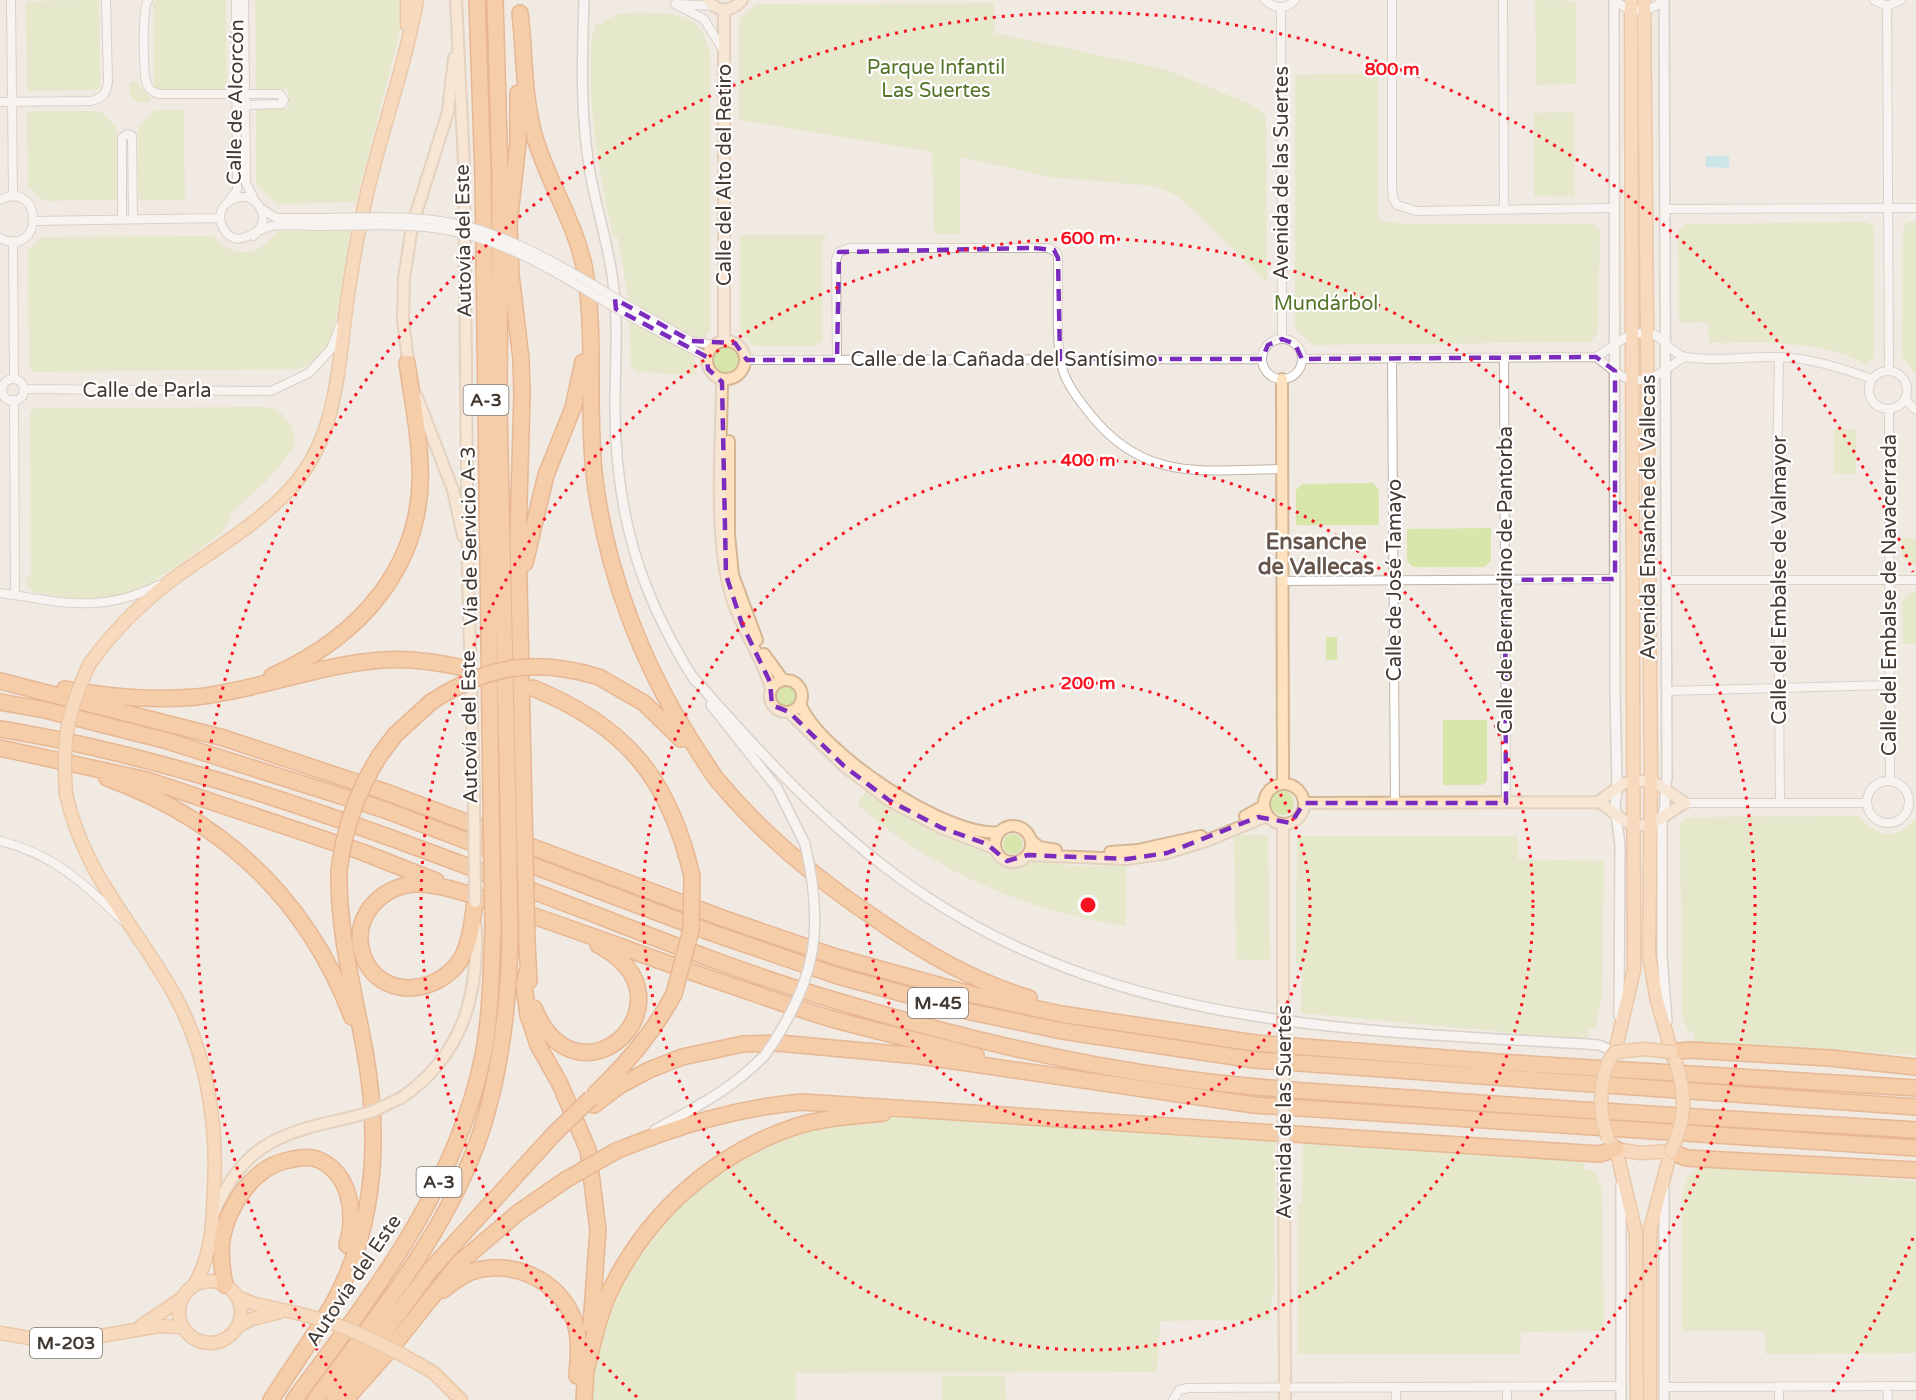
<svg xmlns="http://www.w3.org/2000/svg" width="1916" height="1400" font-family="'Varela Round',sans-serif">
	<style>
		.green { fill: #d8e6ab }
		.water { fill: #9edfef }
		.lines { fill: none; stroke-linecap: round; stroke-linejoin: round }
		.minor-casing { stroke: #c0b3a9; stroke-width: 10 }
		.tertiary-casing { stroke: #c0b3a9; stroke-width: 12 }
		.secondary-casing { stroke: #d5b694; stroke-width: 14 }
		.primary-casing { stroke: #e2a060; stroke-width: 15 }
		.motorway-casing { stroke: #dc7b32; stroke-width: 18 }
		.minor { stroke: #fff; stroke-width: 8 }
		.tertiary { stroke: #fff; stroke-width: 9 }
		.secondary { stroke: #fee2c0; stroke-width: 10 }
		.primary { stroke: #fec890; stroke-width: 12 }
		.motorway { stroke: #fdaa62; stroke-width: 15 }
		.minor-bridge-casing { stroke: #c0b3a9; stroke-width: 10; stroke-linecap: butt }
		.tertiary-bridge-casing { stroke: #c0b3a9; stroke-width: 12; stroke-linecap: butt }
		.secondary-bridge-casing { stroke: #d5b694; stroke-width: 14; stroke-linecap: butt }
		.primary-bridge-casing { stroke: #e2a060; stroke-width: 15; stroke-linecap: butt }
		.motorway-bridge-casing { stroke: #dc7b32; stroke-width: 18; stroke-linecap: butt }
		.minor-bridge { stroke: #fff; stroke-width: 8 }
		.tertiary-bridge { stroke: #fff; stroke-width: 9 }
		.secondary-bridge { stroke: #fee2c0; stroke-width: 10 }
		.primary-bridge { stroke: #fec890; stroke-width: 12 }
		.motorway-bridge { stroke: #fdaa62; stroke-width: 15 }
		.marked { fill: none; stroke: #7b2cbf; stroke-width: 4.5; stroke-dasharray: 12 8; stroke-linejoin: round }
		.ring { fill: none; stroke: #f9121f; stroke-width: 3; stroke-dasharray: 3 6 }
		.labels { text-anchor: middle; stroke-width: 4.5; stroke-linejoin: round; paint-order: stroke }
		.shield { fill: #fff; stroke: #7b7570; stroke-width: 1.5 }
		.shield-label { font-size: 18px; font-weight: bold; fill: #433a33 }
		.park-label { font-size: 20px; fill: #547428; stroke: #fff }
		.street-label { font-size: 20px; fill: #433a33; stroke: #fff }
		.quarter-label { font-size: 22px; font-weight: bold; fill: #66554b; stroke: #fff }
		.centre { fill: #f9121f; stroke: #fff; stroke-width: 3 }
		.ring-label { font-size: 18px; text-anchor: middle; font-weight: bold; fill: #f9121f; stroke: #fff; stroke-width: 4.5; stroke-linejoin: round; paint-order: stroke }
	</style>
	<rect width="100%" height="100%" fill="#f1eae3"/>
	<path class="green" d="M 96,0 L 99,3 L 100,87 L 97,90 L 30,91 L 27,87 L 26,4 L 29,1 Z
		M 156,0 L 224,0 L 226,2 L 227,86 L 224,89 L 157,90 L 154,86 L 153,3 Z
		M 255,0 L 404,0 L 402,24 L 356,202 L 276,204 L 256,184 L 256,109 L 289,108 L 288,89 L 256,89 Z
		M 1535,0 L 1576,1 L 1576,84 L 1536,85 Z
		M 994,3 L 995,33 L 1164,69 L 1253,105 L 1266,117 L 1267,283 L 1195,212 L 1176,195 L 1154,186 L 1049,177 L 960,157 L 960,234 L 934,234 L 932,152 L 739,120 L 739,19 L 756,4 Z
		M 662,13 C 691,15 703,24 710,53 L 710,331 L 694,352 L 696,375 L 637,372 L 631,367 L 629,304 L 618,237 L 613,237 C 601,180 590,126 591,68 C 591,52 590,37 597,23 L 601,25 C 614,8 643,14 662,13 Z
		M 1378,73 L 1378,220 L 1405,224 L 1594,224 L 1600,231 L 1598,329 L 1596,335 L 1590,342 L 1313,345 L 1295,329 L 1295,75 Z
		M 130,82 L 139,82 L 139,87 L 150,97 L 150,102 L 138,102 L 130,95 Z
		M 155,110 L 184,110 L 185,200 L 142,200 L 138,197 L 138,127 Z
		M 31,111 L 100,111 L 117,128 L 118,197 L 115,200 L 43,201 L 28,186 L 27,114 Z
		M 1575,112 L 1575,197 L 1534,196 L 1534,113 Z
		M 1867,222 L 1874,227 L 1874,358 L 1865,364 C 1819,338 1760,344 1709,343 L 1708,322 L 1679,323 L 1678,231 L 1686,224 Z
		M 1908,222 L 1916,222 L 1916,375 L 1902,356 L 1903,228 Z
		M 280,231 L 350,231 C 346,255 338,333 327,349 C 319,360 309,366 296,369 L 33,372 L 29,367 L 28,250 L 42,237 L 213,236 C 225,251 244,258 261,247 C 269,242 272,234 280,231 Z
		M 740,235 L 827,235 L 823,242 L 823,340 L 816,346 L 754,346 L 740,331 Z
		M712 360a14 14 0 1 1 28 0a14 14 0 1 1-28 0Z
		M 268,407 C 287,413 293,425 296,444 L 270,478 L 229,515 L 229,521 L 222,533 C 184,559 143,600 93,600 C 73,600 53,595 34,592 L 28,587 L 25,577 L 31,577 L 30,413 L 34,408 Z
		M 1834,429 L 1856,429 L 1856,474 L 1834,474 Z
		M 1373,483 L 1379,490 L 1379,525 L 1296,525 L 1296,490 L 1302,484 Z
		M 1491,528 L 1491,561 L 1484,567 L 1413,567 L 1407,561 L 1407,529 Z
		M 1902,538 L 1916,538 L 1916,565 L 1909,564 L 1902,556 Z
		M 1911,592 L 1916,592 L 1916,644 L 1903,644 L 1902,601 Z
		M 1326,637 L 1337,637 L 1337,660 L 1326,660 Z
		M775 696a10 10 0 1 1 20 0a10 10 0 1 1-20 0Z
		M 1443,720 L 1487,720 L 1487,781 L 1482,785 L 1443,785 Z
		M 866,791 L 927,827 L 982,849 L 1008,869 L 1037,861 L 1077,866 L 1126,865 L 1126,926 C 1028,912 931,870 857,804 Z
		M1270 803a12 12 0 1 1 24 0a12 12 0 1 1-24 0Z
		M 1859,816 C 1877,838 1896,842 1916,818 L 1916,1055 L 1694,1043 L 1694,1032 L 1688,1031 L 1682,1017 L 1680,823 L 1688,817 Z
		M1003 844a10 10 0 1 1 20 0a10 10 0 1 1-20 0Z
		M 1239,835 L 1268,835 L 1270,961 L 1236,959 L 1234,836 Z
		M 1297,836 L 1518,836 L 1518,859 L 1604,861 L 1602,995 L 1596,1027 L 1588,1031 L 1587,1038 L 1569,1038 L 1301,1013 L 1302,966 L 1296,962 Z
		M 901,1116 L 1275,1139 L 1275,1294 L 1272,1295 L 1270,1320 L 1160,1321 L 1157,1372 L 796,1373 L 796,1400 L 589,1400 C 600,1285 681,1163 798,1132 C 831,1122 867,1120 901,1116 Z
		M 1303,1140 L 1584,1161 L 1584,1170 L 1595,1171 L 1602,1189 L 1604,1331 L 1521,1332 L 1520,1354 L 1298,1354 L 1297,1203 L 1302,1203 Z
		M 1695,1165 L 1916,1181 L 1916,1353 L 1765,1354 L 1765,1331 L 1682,1331 L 1682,1196 L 1687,1177 L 1695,1172 Z
		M 942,1376 L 1005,1376 L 1006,1400 L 942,1400 Z"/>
	<path class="water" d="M 1706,156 L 1729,156 L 1729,168 L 1706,167 Z"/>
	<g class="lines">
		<defs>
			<path id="minor" d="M 11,0 L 13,196
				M 148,0 C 142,8 143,74 147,85 C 149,90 153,92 158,94 L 237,94
				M 244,0 L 246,183 L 255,201
				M 1265,0 C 1274,9 1286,10 1295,0
				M 1392,0 L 1392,187 L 1393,198 L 1397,205 L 1416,211 L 1613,208
				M 1503,0 L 1504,210
				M 1615,0 C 1630,14 1648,14 1664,0
				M 1874,0 L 1887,6 L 1901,0
				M 675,4 L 704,19 L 723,50
				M 676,4 L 714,6
				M 1887,6 L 1889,370
				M 1281,8 L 1282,339
				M 245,94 L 280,94 L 284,100 L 282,104 L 245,105
				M 0,102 L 91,101 C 103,98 107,93 108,81 L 106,0
				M 0,200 C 44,178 44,260 0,238
				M 228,202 L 237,190 L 237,182 L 236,0
				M 262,209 L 276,218 L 315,218
				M 1666,209 L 1916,208
				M 122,219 L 122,138 L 127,134 L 132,136 L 133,218
				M 34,221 L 220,218
				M 253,236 C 267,224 266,207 250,198 C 232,193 213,209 223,228 C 236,250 252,232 268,227 C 282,223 300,226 315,226
				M 13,241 L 14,379
				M 654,320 L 691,341 L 714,345
				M 650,327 L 707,357
				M1262 359a20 20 0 1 1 40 0a20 20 0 1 1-40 0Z
				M 1684,357 C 1665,369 1648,388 1624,377 C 1614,373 1605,363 1596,357 C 1613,347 1623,334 1644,333 C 1662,331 1669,354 1686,357 C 1716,362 1748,356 1778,357 C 1811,358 1841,368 1872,379
				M 1779,357 L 1777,469 L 1780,803
				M 1392,358 L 1395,803
				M 1504,358 L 1506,803
				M 1302,359 L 1596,357
				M 745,360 L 1262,359
				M 837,360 L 836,260 L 839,252 L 850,248 L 1049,248 L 1057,253 L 1058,258 C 1059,286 1055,342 1062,367 C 1066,384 1079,400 1090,414 C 1145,483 1203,470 1281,469
				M1869 390a19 19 0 1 1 38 0a19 19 0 1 1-38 0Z
				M2 390a11 11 0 1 1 22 0a11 11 0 1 1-22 0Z
				M 24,389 L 271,391 L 309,373 L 331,349 L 340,326
				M 14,400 L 15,595
				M 1905,400 L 1916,410
				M 1889,409 L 1890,781
				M 1667,580 L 1916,580
				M 1282,581 L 1615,579
				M 0,593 C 62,602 100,614 159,585
				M 1667,691 L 1889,685
				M1867 802a21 21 0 1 1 42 0a21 21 0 1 1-42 0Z
				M 1685,803 L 1867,803
				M 0,841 C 53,854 84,883 122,920
				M 1779,1386 L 1779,1400
				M 1887,1386 L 1888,1400
				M 1664,1387 L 1916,1386
				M 1173,1400 L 1179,1390 L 1188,1388 L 1621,1386
				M 1396,1400 L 1396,1387
				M 1507,1400 L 1507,1387"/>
			<path id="tertiary" d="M 584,0 C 582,58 580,115 590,172 C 596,207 607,240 612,275 C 619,319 615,362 615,406 C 615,512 639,593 695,681
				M 1614,0 L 1615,690 L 1617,789 L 1615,806 L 1620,845 L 1619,1016
				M 1664,0 L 1667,779 C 1663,793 1668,804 1662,817 L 1662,955 L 1667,1021
				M 692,676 C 764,758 836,837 927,897 C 1130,1031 1366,1030 1599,1045 L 1615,1052
				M 711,705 L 777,788 L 805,844
				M 655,1130 C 697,1106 731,1090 765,1055
				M 1621,1400 L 1621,1185
				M 1664,1400 L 1664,1189"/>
			<path id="secondary" d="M 456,0 L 464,164 L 468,575 L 474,793
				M 708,0 C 717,13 732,12 742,0
				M 724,10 L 724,341
				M707 360a19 19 0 1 1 38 0a19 19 0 1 1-38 0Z
				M 409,368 L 403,321 L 404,279 L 412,226 L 448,112 L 454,58
				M 722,379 C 722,443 713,535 731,595 C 740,628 762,656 771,688
				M 1282,379 L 1283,783
				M 417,397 L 453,490 L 463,536
				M 729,441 L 729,535 L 733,575 L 757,640
				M 764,654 L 783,680
				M770 696a16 16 0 1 1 32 0a16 16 0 1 1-32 0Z
				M 800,703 C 817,751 949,839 1000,832
				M 789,712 L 844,766 L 890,801 L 942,828 L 996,849
				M1264 804a20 20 0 1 1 40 0a20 20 0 1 1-40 0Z
				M 1598,802 C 1609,807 1615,815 1625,821 C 1647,835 1667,812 1685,803
				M 1304,803 L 1598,802 L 1624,783 L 1651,780 L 1685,803
				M 1245,816 L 1263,806
				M 1283,824 L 1283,1007
				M995 844a18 18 0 1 1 36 0a18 18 0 1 1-36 0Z
				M 1031,840 L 1039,847 L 1056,850
				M 1110,852 L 1138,850 L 1201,836
				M 1028,855 L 1127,859 L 1167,853 L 1206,841 L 1267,816
				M 401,1098 C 462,1056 478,998 476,927
				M 1284,1163 L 1285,1400
				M 214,1213 C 241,1147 278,1133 344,1119"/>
			<path id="primary" d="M 1644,0 L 1651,780 L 1649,955 L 1657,1001 L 1674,1059
				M 407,25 L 407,0
				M 90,663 C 115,629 145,599 180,574 C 218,547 259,523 291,488 C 336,439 338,371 346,309 C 351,273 357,237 365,202 C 380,134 405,68 417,0
				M 66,794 C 84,876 135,924 174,994 C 206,1051 218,1123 214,1188 C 213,1222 212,1255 194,1285
				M 1615,1052 L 1634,970 L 1631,0
				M 1612,1144 L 1616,1149 L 1636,1233 L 1637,1400
				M 1616,1149 L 1640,1153 L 1671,1151 L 1650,1230 L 1650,1400
				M179 1312a31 31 0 1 1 62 0a31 31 0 1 1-62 0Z
				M 237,1297 L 255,1304 L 297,1313
				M 141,1326 L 181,1299
				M 237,1327 L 252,1319 L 280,1312
				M 0,1333 L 59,1343 L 159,1326 L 182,1327
				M 417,1363 L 434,1373 L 461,1400"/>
			<path id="motorway" d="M 477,0 L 483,176 L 491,799
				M 495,0 L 500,176 L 499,408 L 508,806
				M 520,13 C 525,55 523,97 535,138 C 548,182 574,220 584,266 C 597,333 586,411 595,481 C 607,573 642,664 692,742 C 701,755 709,770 719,782 C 764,836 818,880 876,919 C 923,952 974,982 1029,998
				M 518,93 L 518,143 L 509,224 L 511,275 L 521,359 L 522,395 L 518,537 L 524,812
				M 525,563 L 546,475 L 573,408 L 583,362
				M 272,676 C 360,637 425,565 420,464 C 419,431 412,397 407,363
				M 599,677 L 644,703 L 681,739
				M 0,681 L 224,738 L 383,791 L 725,919 L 836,957 L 974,995 L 1061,1014 L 1255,1043 L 1497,1062 L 1916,1088
				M 533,688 C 626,726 669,778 692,876
				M 65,689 C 109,697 152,701 196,697 C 259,690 320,664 383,660 C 411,658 437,662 464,668
				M 0,702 L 45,710 L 164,740 L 385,810 L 712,933 L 838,976 L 971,1012 L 1062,1031 L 1255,1060 L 1916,1107
				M 0,729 C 208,763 408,844 604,918 C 681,948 758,978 837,1001 C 950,1035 1068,1064 1185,1079 C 1260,1089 1336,1093 1412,1098 C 1580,1111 1748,1120 1916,1130
				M 0,748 L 147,780 L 362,852 L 436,881
				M 380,755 L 395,735 L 431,702
				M 107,778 C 225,821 307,899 352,1017
				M 475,902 C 472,923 470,950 456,966 C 427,999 371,996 361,948 C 354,914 383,886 415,884 C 440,883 471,895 494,903 C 567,926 639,954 712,979 C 751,992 791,1007 832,1019 C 880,1032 928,1043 976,1056
				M 527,942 L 529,981
				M 527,972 L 524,986 L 528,1015 L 538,1045 L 560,1084 L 588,1150 L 598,1230 L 591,1326
				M 534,1008 C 579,1117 702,998 598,945
				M 1671,1052 L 1690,1050 L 1830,1058 L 1916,1067
				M 595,1094 C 627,1063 653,1033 674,994
				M 594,1105 L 619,1086 L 649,1070 L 682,1057 L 743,1044 L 778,1043 L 919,1056 L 1254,1105 L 1916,1148
				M 616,1151 C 677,1126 736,1108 802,1102 L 1599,1154 L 1616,1149
				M 1671,1151 L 1686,1158 L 1916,1170
				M 225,1285 C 222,1270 220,1254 222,1239 C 228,1206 254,1166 289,1160 C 297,1158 309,1156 317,1159 C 351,1173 356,1214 347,1245
				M 443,1290 C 452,1283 463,1274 474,1271 C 517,1258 568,1285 577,1331 C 580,1346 578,1361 577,1376
				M 585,1375 C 592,1348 597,1319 609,1293 C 646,1215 712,1155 794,1127 C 822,1118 854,1116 883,1113
				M 347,1398 L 392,1347 L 459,1263 L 519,1212 L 567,1179
				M 271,1400 C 292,1367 316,1335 335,1300 C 376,1223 380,1136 365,1052 C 354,991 338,933 339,871
				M 294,1400 C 373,1294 456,1188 483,1056 C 491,1015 491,970 493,928
				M 315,1400 C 377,1316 449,1230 482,1129 C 502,1066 509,1001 510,935
				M 334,1400 L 432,1268 L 553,1135
				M 584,1400 L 586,1368"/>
		</defs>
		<use href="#minor" class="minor-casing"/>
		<use href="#tertiary" class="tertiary-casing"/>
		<use href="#secondary" class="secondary-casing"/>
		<use href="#primary" class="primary-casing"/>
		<use href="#motorway" class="motorway-casing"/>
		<use href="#minor" class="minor"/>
		<use href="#tertiary" class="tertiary"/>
		<use href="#secondary" class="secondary"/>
		<use href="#primary" class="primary"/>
		<use href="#motorway" class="motorway"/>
		<defs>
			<path id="minor-bridge" d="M 315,218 C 360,218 408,214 453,223 C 526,238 590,285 654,320
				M 315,226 C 360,226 407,222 452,231 C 524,245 587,294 650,327"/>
			<path id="tertiary-bridge" d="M 765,1055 C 816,982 825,930 805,844"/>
			<path id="secondary-bridge" d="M 474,793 L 475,902
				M 1283,1007 L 1284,1163
				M 344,1119 L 371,1112 L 401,1098"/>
			<path id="primary-bridge" d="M 66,794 C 62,740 67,712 90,663
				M 1608,1138 C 1598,1114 1598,1073 1615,1052 L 1644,1049 L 1671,1052
				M 1671,1151 C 1685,1121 1687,1095 1676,1063
				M 297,1313 C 340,1323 379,1342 417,1363"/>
			<path id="motorway-bridge" d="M 431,702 C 486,666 535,657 599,677
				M 491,799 L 493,928
				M 508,806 L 510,935
				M 524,812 L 527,942
				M 339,871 C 344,828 357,791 380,755
				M 674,994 L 691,930 L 692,876
				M 553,1135 L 591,1098
				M 567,1179 L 616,1151"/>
		</defs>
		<use href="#minor-bridge" class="minor-bridge-casing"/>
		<use href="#tertiary-bridge" class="tertiary-bridge-casing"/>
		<use href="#secondary-bridge" class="secondary-bridge-casing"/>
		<use href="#primary-bridge" class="primary-bridge-casing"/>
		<use href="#motorway-bridge" class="motorway-bridge-casing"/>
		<use href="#minor-bridge" class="minor-bridge"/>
		<use href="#tertiary-bridge" class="tertiary-bridge"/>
		<use href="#secondary-bridge" class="secondary-bridge"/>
		<use href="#primary-bridge" class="primary-bridge"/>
		<use href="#motorway-bridge" class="motorway-bridge"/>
	</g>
	<path d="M0 0H1916V1400H0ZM 1034,248 L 1054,250 L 1058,258 L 1060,359 L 1262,359 L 1268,345 L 1282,339 L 1295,344 L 1302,359 L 1596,357 L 1615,371 L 1615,579 L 1505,580 L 1506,803 L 1304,803 L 1291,823 L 1258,817 L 1167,853 L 1127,859 L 1028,855 L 1007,861 L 987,844 L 942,828 L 890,801 L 844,766 L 789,712 L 772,705 L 770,682 L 742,624 L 726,575 L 722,382 L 708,369 L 707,357 L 616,309 L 615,299 L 691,341 L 735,343 L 747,360 L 837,360 L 839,252 Z" fill="#f1eae3" fill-opacity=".55" fill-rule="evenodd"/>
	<path class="marked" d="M 1034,248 L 1054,250 L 1058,258 L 1060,359 L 1262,359 L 1268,345 L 1282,339 L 1295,344 L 1302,359 L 1596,357 L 1615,371 L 1615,579 L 1505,580 L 1506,803 L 1304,803 L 1291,823 L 1258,817 L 1167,853 L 1127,859 L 1028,855 L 1007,861 L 987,844 L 942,828 L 890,801 L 844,766 L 789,712 L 772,705 L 770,682 L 742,624 L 726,575 L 722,382 L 708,369 L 707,357 L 616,309 L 615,299 L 691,341 L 735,343 L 747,360 L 837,360 L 839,252 Z"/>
	<g class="ring">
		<circle cx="1088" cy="905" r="222"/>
		<circle cx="1088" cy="905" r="445"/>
		<path d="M637 1397A667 667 0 1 1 1539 1397"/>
		<path d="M1913 1238A890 890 0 0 1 1830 1396M346 1396A890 890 0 1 1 1913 572"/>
	</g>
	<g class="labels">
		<g class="shield">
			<rect x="463.5" y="385" width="45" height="30" rx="4.5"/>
			<rect x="908" y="988" width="60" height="30" rx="4.5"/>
			<rect x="416.5" y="1167" width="45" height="30" rx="4.5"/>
			<rect x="30" y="1328" width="72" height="30" rx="4.5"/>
		</g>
		<g class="shield-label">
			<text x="486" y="406">A-3</text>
			<text x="938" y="1009">M-45</text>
			<text x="439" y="1188">A-3</text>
			<text x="66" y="1349">M-203</text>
		</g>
		<g class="park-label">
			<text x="936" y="74">Parque Infantil<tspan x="936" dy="23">Las Suertes</tspan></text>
			<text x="1326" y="310">Mundárbol</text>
		</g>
		<g class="street-label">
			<text transform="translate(235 102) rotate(-89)" y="7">Calle de Alcorcón</text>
			<text transform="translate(1281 173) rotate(-90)" y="7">Avenida de las Suertes</text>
			<text transform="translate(724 175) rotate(-90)" y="7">Calle del Alto del Retiro</text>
			<text transform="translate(463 241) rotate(-91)" y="7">Autovía del Este</text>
			<text x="1004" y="366">Calle de la Cañada del Santísimo</text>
			<text x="147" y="397">Calle de Parla</text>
			<text transform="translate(1648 517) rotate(-90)" y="7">Avenida Ensanche de Vallecas</text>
			<text transform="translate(469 536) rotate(-91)" y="7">Vía de Servicio A-3</text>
			<text transform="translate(1394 580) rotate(-90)" y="7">Calle de José Tamayo</text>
			<text transform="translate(1505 580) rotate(-90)" y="7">Calle de Bernardino de Pantorba</text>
			<text transform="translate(1779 580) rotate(-90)" y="7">Calle del Embalse de Valmayor</text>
			<text transform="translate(1889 595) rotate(-90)" y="7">Calle del Embalse de Navacerrada</text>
			<text transform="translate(469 727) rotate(-91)" y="7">Autovía del Este</text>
			<text transform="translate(1284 1112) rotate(-90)" y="7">Avenida de las Suertes</text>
			<text transform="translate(353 1280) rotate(-56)" y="7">Autovía del Este</text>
		</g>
		<g class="quarter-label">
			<text x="1316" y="549">Ensanche<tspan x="1316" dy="25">de Vallecas</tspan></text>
		</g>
	</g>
	<circle cx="1088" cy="905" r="9" class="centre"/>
	<g class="ring-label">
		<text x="1392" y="75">800 m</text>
		<text x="1088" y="244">600 m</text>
		<text x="1088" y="466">400 m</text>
		<text x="1088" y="689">200 m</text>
	</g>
</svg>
